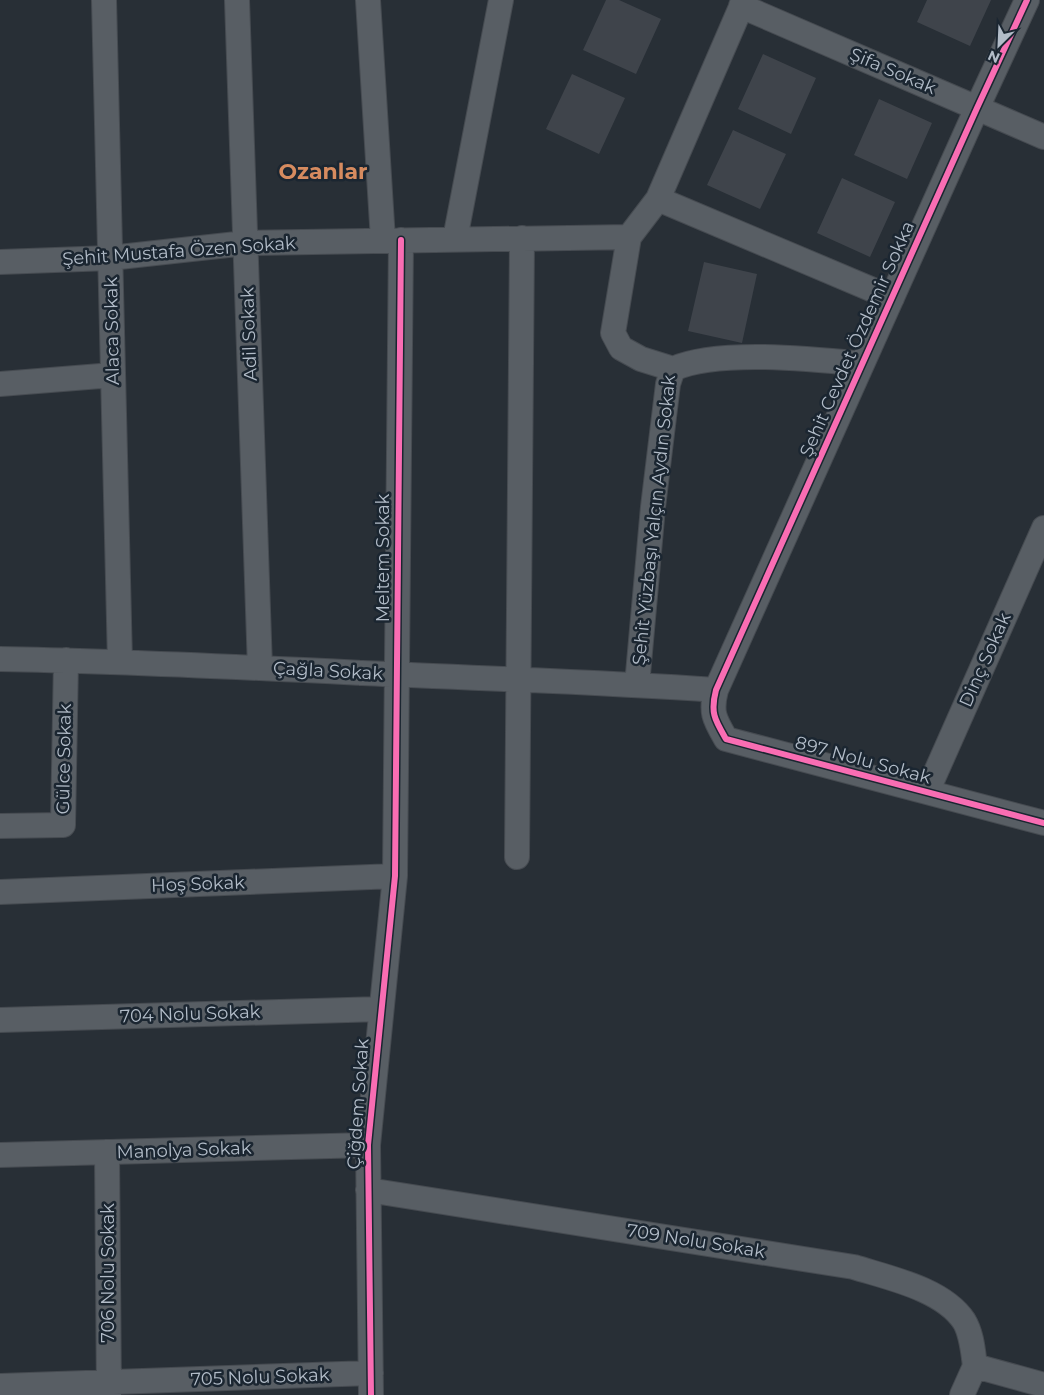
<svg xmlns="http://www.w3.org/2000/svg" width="1044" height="1395" font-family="Montserrat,sans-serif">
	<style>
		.building { fill: #3f444b }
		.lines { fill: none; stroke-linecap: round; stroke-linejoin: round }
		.street-casing { stroke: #464b51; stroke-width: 26 }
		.street { stroke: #585e64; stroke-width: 24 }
		.cycleway-casing { stroke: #1b2631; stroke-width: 9 }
		.cycleway { stroke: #f96db3; stroke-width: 6 }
		.labels { text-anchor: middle; stroke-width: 5; stroke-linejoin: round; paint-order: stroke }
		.street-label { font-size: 18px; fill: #b2bcc8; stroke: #1b2631 }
		.district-label { font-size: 22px; font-weight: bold; fill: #d68b5f; stroke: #1b2631 }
	</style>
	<rect width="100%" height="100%" fill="#282f36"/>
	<path class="building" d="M 606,0 L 619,0 L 661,19 L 636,74 L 583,50 Z
		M 927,0 L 991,0 L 970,46 L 917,22 Z
		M 763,54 L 816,78 L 791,134 L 738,109 Z
		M 572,74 L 625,98 L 599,154 L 546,129 Z
		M 879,99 L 932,123 L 907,179 L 854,155 Z
		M 733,130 L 786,154 L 760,209 L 707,185 Z
		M 842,178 L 895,202 L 870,257 L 817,233 Z
		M 704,262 L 757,274 L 742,343 L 688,331 Z"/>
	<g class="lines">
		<defs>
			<path id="street" d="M 104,0 L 120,662
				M 237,0 L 260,668
				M 368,0 L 383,240
				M 1027,0 L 977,108 L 716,690 C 710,713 715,720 726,739 L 1044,823
				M 741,6 L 1044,137
				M 658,199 L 892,298
				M 455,239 L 501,0
				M 0,262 L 110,258 L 246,243 L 629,237
				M 673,369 C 717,349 813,359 862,364
				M 0,384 L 113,375
				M 0,659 C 121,661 241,667 362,673 C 480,678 598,682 716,690
				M 637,685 L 653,507 L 668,384 L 673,369 L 641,359 L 621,348 L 613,333 L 629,237 L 658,199 L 744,0
				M 927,792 L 1044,528
				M 0,826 L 63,825 L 66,660
				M 517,857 L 522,238
				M 0,892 L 395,876
				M 0,1020 L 381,1009
				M 107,1152 L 109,1395
				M 0,1155 L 368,1145
				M 368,1190 L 854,1267 C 889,1278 943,1289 964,1321 C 972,1334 973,1352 975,1366
				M 975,1366 L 1044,1385
				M 0,1386 L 371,1373
				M 371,1395 L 368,1145 L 395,876 L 401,240
				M 962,1395 L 975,1366"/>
		</defs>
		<use href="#street" class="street-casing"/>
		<use href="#street" class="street"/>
		<defs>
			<path id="cycleway" d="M 1027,0 L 977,108 L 716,690 C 710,713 715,720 726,739 L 1044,823
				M 371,1395 L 368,1145 L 395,876 L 401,240"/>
		</defs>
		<use href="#cycleway" class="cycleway-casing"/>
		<use href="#cycleway" class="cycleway"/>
	</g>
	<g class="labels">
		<g class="street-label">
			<text transform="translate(893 71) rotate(23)" y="6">Şifa Sokak</text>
			<text transform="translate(179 251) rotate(-4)" y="6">Şehit Mustafa Özen Sokak</text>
			<text transform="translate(112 331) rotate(-91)" y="6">Alaca Sokak</text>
			<text transform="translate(249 334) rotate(-92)" y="6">Adil Sokak</text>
			<text transform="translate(857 339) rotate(-66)" y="6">Şehit Cevdet Özdemir Sokka</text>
			<text transform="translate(654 520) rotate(-84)" y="6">Şehit Yüzbaşı Yalçın Aydın Sokak</text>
			<text transform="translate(383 558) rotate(-90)" y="6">Meltem Sokak</text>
			<text transform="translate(985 660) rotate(-66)" y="6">Dinç Sokak</text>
			<text transform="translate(328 671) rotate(3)" y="6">Çağla Sokak</text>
			<text transform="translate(64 759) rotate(-89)" y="6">Gülce Sokak</text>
			<text transform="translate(863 760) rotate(15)" y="6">897 Nolu Sokak</text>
			<text transform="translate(198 884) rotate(-2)" y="6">Hoş Sokak</text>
			<text transform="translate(190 1014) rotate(-2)" y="6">704 Nolu Sokak</text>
			<text transform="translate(358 1104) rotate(-86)" y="6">Çiğdem Sokak</text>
			<text transform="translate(184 1150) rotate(-2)" y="6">Manolya Sokak</text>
			<text transform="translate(696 1241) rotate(9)" y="6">709 Nolu Sokak</text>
			<text transform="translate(108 1273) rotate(-90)" y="6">706 Nolu Sokak</text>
			<text transform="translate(260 1377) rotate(-2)" y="6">705 Nolu Sokak</text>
		</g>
		<g class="district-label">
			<text x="323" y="179">Ozanlar</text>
		</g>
	</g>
	<g transform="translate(999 45) rotate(204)" stroke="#1b2631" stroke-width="4" paint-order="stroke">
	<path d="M0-4L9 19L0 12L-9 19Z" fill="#b2bcc8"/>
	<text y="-8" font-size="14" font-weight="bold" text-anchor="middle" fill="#b2bcc8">N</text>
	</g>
</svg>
